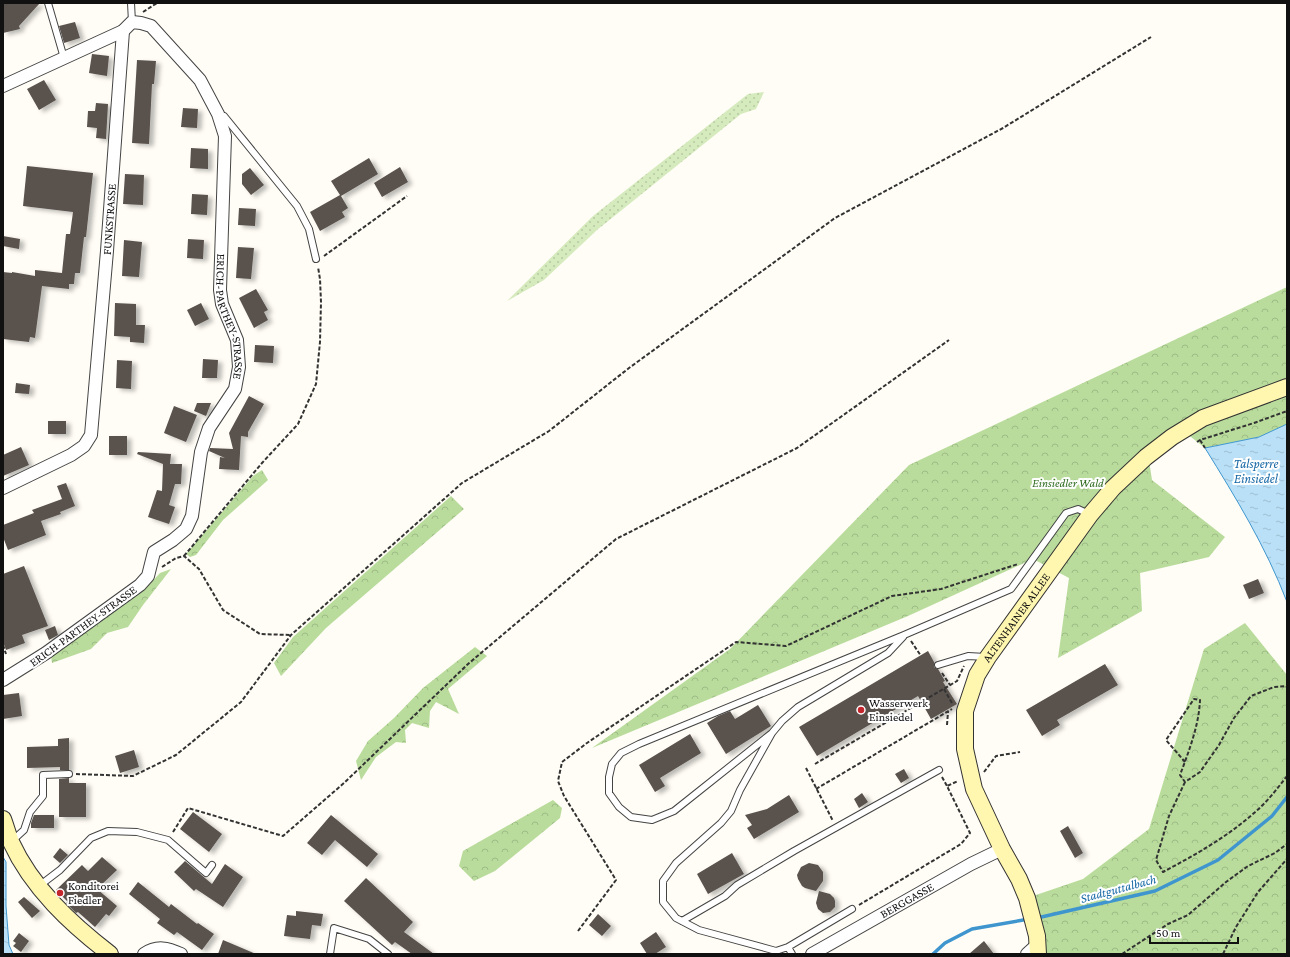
<svg xmlns="http://www.w3.org/2000/svg" width="1290" height="957" font-family="'Crimson Pro',serif">
	<style>
		.grass { fill: url(#grass-dots) }
		.forest { fill: url(#forest-crowns) }
		.water { fill: url(#water-ripples); stroke: #3f96cf }
		.lines { fill: none; stroke-linecap: round; stroke-linejoin: round }
		.stream { stroke: #3f96cf; stroke-width: 3.5 }
		.building { fill: #5a524d; filter: url(#shadow) }
		.lane-casing { stroke: #444; stroke-width: 8 }
		.street-casing { stroke: #444; stroke-width: 14 }
		.secondary-casing { stroke: #333; stroke-width: 18 }
		.path { stroke: #333; stroke-width: 2; stroke-dasharray: 4 2; stroke-linecap: butt }
		.lane { stroke: #fff; stroke-width: 6 }
		.street { stroke: #fff; stroke-width: 12 }
		.secondary { stroke: #fff6b0; stroke-width: 16 }
		.poi-dot { fill: #c4262e; stroke: #fff; stroke-width: 1.5 }
		.labels { text-anchor: middle; stroke-width: 4; stroke-linejoin: round; paint-order: stroke }
		.street-label { font-size: 12px; fill: #111; stroke: #fff }
		.park-label { font-size: 12px; font-style: italic; fill: #2f6b1f; stroke: #fff }
		.poi-label { font-size: 12px; fill: #111; stroke: #fff; text-anchor: start }
		.water-label { font-size: 13px; font-style: italic; fill: #1768a6; stroke: #fff }
	</style>
	<defs>
		<pattern id="grass-dots" width="8" height="8" patternUnits="userSpaceOnUse"><rect width="8" height="8" fill="#d5ebbd"/><path d="M2 2h.1M6 6h.1" fill="none" stroke="#b6c8a1" stroke-width="1.8" stroke-linecap="round"/></pattern>
		<pattern id="forest-crowns" width="20" height="18" patternUnits="userSpaceOnUse"><rect width="20" height="18" fill="#b9dc9c"/><path d="M2 6a3 3 0 1 1 6 0M12 15a3 3 0 1 1 6 0" fill="none" stroke="#9ebc85"/></pattern>
		<pattern id="water-ripples" width="26" height="14" patternUnits="userSpaceOnUse"><rect width="26" height="14" fill="#b9e0f7"/><path d="M2 4q2-2 4 0t4 0M15 11q2-2 4 0t4 0" fill="none" stroke="#9ebfd3"/></pattern>
		<filter id="shadow"><feDropShadow dx="4.5" dy="2.5" stdDeviation="2" flood-color="#0004"/></filter>
	</defs>
	<rect width="100%" height="100%" fill="#fffdf5"/>
	<path class="grass" d="M 764,92 L 756,109 L 741,114 L 597,230 L 544,280 L 507,301 L 593,216 L 748,94 Z"/>
	<path class="forest" d="M 1287,287 L 1287,424 L 1259,437 L 1205,448 L 1186,433 L 1148,454 L 1152,480 L 1225,537 L 1209,557 L 1140,573 L 1142,611 L 1058,658 L 1069,578 L 1033,559 L 908,616 L 592,748 L 730,649 L 909,465 Z
		M 262,470 L 268,480 L 223,520 L 196,555 L 190,557 L 186,554 L 253,476 Z
		M 451,496 L 464,509 L 326,628 L 281,676 L 274,663 L 293,637 Z
		M 171,569 L 143,605 L 128,627 L 107,633 L 91,649 L 52,663 L 51,656 L 146,588 L 160,573 Z
		M 1245,623 L 1287,675 L 1287,954 L 1044,954 L 1033,896 L 1083,879 L 1149,829 L 1204,649 Z
		M 475,647 L 487,656 L 448,689 L 459,714 L 436,702 L 430,711 L 429,728 L 412,723 L 405,730 L 406,743 L 396,742 L 376,757 L 361,780 L 356,761 L 368,741 L 394,718 L 423,688 Z
		M 553,800 L 562,808 L 560,818 L 495,871 L 474,881 L 459,866 L 463,851 Z"/>
	<path class="water" d="M 1287,424 L 1287,602 C 1266,547 1236,498 1205,448 L 1259,437 Z
		M 3,857 L 6,862 L 6,906 L 9,945 L 13,954 L 3,954 Z"/>
	<g class="lines">
		<path class="stream" d="M 1037,918 L 1155,891 L 1218,860 L 1272,816 L 1287,797
			M 933,954 L 945,943 L 972,929 L 1029,919"/>
	</g>
	<path class="building" d="M 3,3 L 40,3 L 19,26 L 20,29 L 3,33 Z
		M 75,22 L 80,38 L 64,43 L 59,26 Z
		M 92,54 L 109,56 L 107,76 L 89,73 Z
		M 137,60 L 156,61 L 154,84 L 152,84 L 149,144 L 132,143 Z
		M 44,80 L 56,100 L 39,110 L 27,89 Z
		M 96,103 L 108,104 L 106,139 L 96,138 L 97,128 L 87,127 L 88,111 L 95,111 Z
		M 183,108 L 198,109 L 197,128 L 181,127 Z
		M 191,148 L 208,149 L 208,169 L 190,168 Z
		M 369,158 L 378,174 L 341,196 L 348,208 L 342,212 L 345,217 L 320,231 L 310,212 L 340,195 L 331,181 Z
		M 27,166 L 93,173 L 86,237 L 84,237 L 80,273 L 75,273 L 74,284 L 69,284 L 69,289 L 42,286 L 35,338 L 30,337 L 29,342 L 3,339 L 3,272 L 12,273 L 12,272 L 35,276 L 35,270 L 62,273 L 66,234 L 70,234 L 73,212 L 23,206 Z
		M 400,167 L 408,182 L 382,197 L 374,183 Z
		M 250,168 L 264,185 L 251,195 L 242,184 L 242,174 Z
		M 125,174 L 144,175 L 143,205 L 123,204 Z
		M 192,194 L 208,195 L 207,215 L 191,214 Z
		M 239,208 L 256,209 L 255,226 L 238,225 Z
		M 3,236 L 20,239 L 19,249 L 3,246 Z
		M 188,239 L 204,240 L 203,259 L 187,258 Z
		M 124,240 L 142,242 L 139,277 L 122,276 Z
		M 238,247 L 254,248 L 251,279 L 236,278 Z
		M 256,289 L 268,310 L 264,312 L 268,320 L 254,328 L 239,298 Z
		M 115,303 L 136,304 L 136,325 L 145,325 L 144,343 L 130,342 L 130,337 L 114,336 Z
		M 201,303 L 209,319 L 195,326 L 187,310 Z
		M 255,345 L 274,346 L 273,363 L 254,362 Z
		M 203,359 L 218,360 L 217,378 L 202,378 Z
		M 117,360 L 132,361 L 131,389 L 116,388 Z
		M 16,383 L 30,385 L 29,394 L 15,393 Z
		M 249,396 L 264,404 L 248,432 L 248,437 L 241,436 L 239,470 L 219,469 L 220,457 L 225,458 L 209,451 L 210,448 L 233,449 L 229,433 Z
		M 197,403 L 211,403 L 206,416 L 194,411 Z
		M 174,406 L 197,415 L 186,442 L 164,433 Z
		M 48,421 L 66,421 L 66,434 L 48,434 Z
		M 109,436 L 127,436 L 127,455 L 109,455 Z
		M 21,447 L 29,465 L 3,476 L 3,455 Z
		M 138,452 L 171,454 L 170,464 L 182,464 L 181,484 L 175,484 L 169,505 L 175,507 L 169,524 L 148,517 L 157,490 L 162,491 L 163,464 L 137,454 Z
		M 66,483 L 75,506 L 60,512 L 61,514 L 41,521 L 46,535 L 8,550 L 3,537 L 3,525 L 34,513 L 32,510 L 62,499 L 57,486 Z
		M 24,566 L 48,626 L 22,635 L 25,643 L 6,650 L 3,642 L 3,574 Z
		M 1258,579 L 1264,593 L 1249,599 L 1243,585 Z
		M 55,626 L 58,635 L 49,640 L 45,630 Z
		M 928,651 L 934,662 L 934,667 L 938,669 L 945,681 L 943,682 L 957,704 L 931,719 L 918,696 L 817,756 L 799,727 Z
		M 1105,664 L 1118,685 L 1057,720 L 1060,725 L 1042,736 L 1026,710 Z
		M 19,693 L 22,716 L 3,719 L 3,695 Z
		M 758,705 L 771,726 L 726,754 L 707,723 L 718,716 L 730,711 L 735,719 Z
		M 690,734 L 701,753 L 660,778 L 665,786 L 655,792 L 639,765 Z
		M 69,738 L 69,770 L 60,770 L 60,767 L 27,768 L 27,747 L 58,746 L 58,739 Z
		M 134,750 L 139,767 L 120,773 L 115,756 Z
		M 904,769 L 909,778 L 901,783 L 895,774 Z
		M 69,778 L 69,783 L 86,783 L 86,817 L 59,817 L 59,779 Z
		M 862,793 L 868,802 L 859,808 L 854,799 Z
		M 789,795 L 799,812 L 754,839 L 747,828 L 752,825 L 745,815 L 767,809 Z
		M 193,812 L 222,834 L 209,852 L 180,829 Z
		M 34,815 L 54,815 L 54,828 L 31,828 L 31,823 Z
		M 331,815 L 378,854 L 367,867 L 335,840 L 322,855 L 307,843 Z
		M 1068,826 L 1083,853 L 1075,858 L 1060,831 Z
		M 60,848 L 68,855 L 60,863 L 53,857 Z
		M 732,853 L 744,874 L 708,894 L 697,874 Z
		M 102,857 L 117,870 L 97,889 L 117,906 L 109,916 L 106,914 L 95,927 L 78,912 L 76,913 L 66,903 L 68,902 L 56,890 L 82,865 L 88,871 Z
		M 185,861 L 212,884 L 225,864 L 243,877 L 223,907 L 196,889 L 194,891 L 174,872 Z
		M 809,863 L 818,865 L 823,872 L 823,881 L 816,891 L 805,888 L 802,886 L 798,879 L 797,875 L 801,867 Z
		M 366,878 L 413,922 L 404,932 L 434,954 L 412,954 L 395,942 L 392,945 L 344,901 Z
		M 138,882 L 169,907 L 171,904 L 197,924 L 198,923 L 214,934 L 202,950 L 177,932 L 174,935 L 157,923 L 160,919 L 129,894 Z
		M 819,891 L 830,894 L 834,898 L 835,901 L 835,907 L 830,912 L 823,913 L 818,909 L 816,903 Z
		M 24,897 L 40,911 L 32,918 L 18,902 Z
		M 296,911 L 323,914 L 321,926 L 312,925 L 310,939 L 284,936 L 287,915 L 296,916 Z
		M 598,914 L 611,926 L 602,936 L 589,925 Z
		M 656,932 L 666,947 L 655,954 L 647,954 L 640,943 Z
		M 19,933 L 29,941 L 21,952 L 13,946 L 16,943 L 13,941 Z
		M 223,940 L 256,954 L 218,954 Z
		M 984,941 L 994,954 L 969,954 Z"/>
	<g class="lines">
		<defs>
			<path id="lane" d="M 48,3 L 64,58
				M 131,3 L 132,22
				M 219,115 L 224,116 L 297,206 L 309,229 L 316,259
				M 938,665 L 968,656 L 986,657
				M 772,733 L 674,811 L 652,820 L 631,817 L 619,807 L 609,793 L 609,777 L 612,764 L 621,753 L 639,744 L 904,635 L 1011,589 L 1066,513 L 1078,509 L 1089,514
				M 12,841 L 24,830 L 30,812 L 43,796 L 43,775 L 69,774
				M 39,886 L 60,870 L 91,838 L 108,831 L 137,832 L 168,840 L 206,873 L 212,865
				M 682,921 L 725,896 L 737,885 L 794,851 L 939,770
				M 788,947 L 852,909
				M 330,954 L 334,928 L 369,939 L 388,954
				M 792,954 L 788,947 L 776,951 L 699,930 L 676,918 L 663,902 L 663,881 L 676,863 L 721,823 L 731,811 L 740,790 L 772,733 L 782,721 L 798,707 L 888,653 L 903,637"/>
			<g id="street">
				<path id="s1" d="M 3,86 L 123,31 L 132,22 L 141,23 L 151,26 L 200,80 L 218,114 L 225,136 L 220,290 L 222,304 L 237,340 L 239,367 L 235,389 L 209,428 L 201,452 L 192,516 L 186,529 L 173,540 L 154,552 L 148,576 L 140,585 L 46,653 L 3,680"/>
				<path id="s2" d="M 3,488 L 71,455 L 84,446 L 91,435 L 107,251 L 123,31"/>
				<path d="M 144,954 C 157,945 168,948 181,954"/>
				<path id="s3" d="M 812,954 L 971,864 L 1002,849"/>
				<path d="M 1027,954 L 1038,944"/>
			</g>
			<g id="secondary">
				<path d="M 3,819 C 6,827 8,835 11,842 C 32,888 71,924 110,954"/>
				<path id="s4" d="M 1038,954 L 1037,936 L 1027,898 L 1019,879 L 1002,849 L 974,789 L 965,749 L 965,711 L 977,675 L 988,657 L 1090,515 L 1113,488 L 1146,457 L 1172,437 L 1203,418 L 1287,387"/>
			</g>
		</defs>
		<use href="#lane" class="lane-casing"/>
		<use href="#street" class="street-casing"/>
		<use href="#secondary" class="secondary-casing"/>
		<path class="path" d="M 143,12 L 157,3
			M 324,256 L 407,196
			M 1200,440 L 1205,448
			M 1197,442 L 1200,440 L 1254,423 L 1287,411
			M 184,556 L 262,463 L 298,424 L 316,384 L 320,342 L 321,302 L 320,279 L 318,267
			M 162,567 L 176,558 L 184,556 L 199,569 L 223,610 L 260,634 L 291,635
			M 911,641 L 921,656
			M 3,645 L 6,654
			M 942,673 L 950,685
			M 944,689 L 952,703
			M 947,725 L 948,712
			M 1185,762 L 1166,740 L 1194,699 L 1200,700 C 1199,725 1189,751 1180,775 L 1185,782 L 1200,772 L 1219,745 L 1234,718 L 1251,696 L 1274,687 L 1286,686 L 1287,687
			M 815,764 L 957,681 L 964,666
			M 806,768 L 833,821
			M 984,772 L 996,756 L 1020,752
			M 76,774 L 133,776 L 176,755 L 241,702 L 291,635 L 462,483 L 549,431 L 629,368 L 835,218 L 1003,128 L 1151,37
			M 942,777 L 947,786
			M 1185,782 L 1169,816 L 1156,860 L 1163,872 C 1195,855 1227,837 1254,813 C 1267,802 1277,789 1287,776
			M 816,789 L 952,709
			M 173,832 L 188,808 L 283,836 L 344,783 L 468,664 L 616,539 L 797,448 L 949,340
			M 859,905 L 961,844 L 970,833 L 947,786 L 958,781
			M 578,931 L 616,880 L 564,796 L 558,781 L 562,762 L 587,743 L 736,642 L 786,646 L 892,596 L 941,589 L 1018,564
			M 1122,954 L 1168,924 L 1188,915 L 1226,882 L 1248,866 L 1275,853 L 1287,844
			M 1223,954 L 1236,927 L 1258,892 L 1287,859"/>
		<use href="#lane" class="lane"/>
		<use href="#street" class="street"/>
		<use href="#secondary" class="secondary"/>
	</g>
	<g class="poi-dot">
		<circle cx="861" cy="710" r="4"/>
		<circle cx="60" cy="893" r="4"/>
	</g>
	<g class="labels">
		<g class="street-label">
			<text dy="4" stroke="none"><textPath href="#s2" startOffset="321">FUNKSTRASSE</textPath></text>
			<text dy="4" stroke="none"><textPath href="#s1" startOffset="481">ERICH-PARTHEY-STRASSE</textPath></text>
			<text dy="4" stroke="none"><textPath href="#s4" startOffset="365">ALTENHAINER ALLEE</textPath></text>
			<text transform="translate(83 626) rotate(-36)" y="4">ERICH-PARTHEY-STRASSE</text>
			<text dy="4" stroke="none"><textPath href="#s3" startOffset="109">BERGGASSE</textPath></text>
		</g>
		<g class="park-label">
			<text x="1068" y="487">Einsiedler Wald</text>
		</g>
		<g class="poi-label">
			<text x="869" y="707">Wasserwerk<tspan x="869" dy="14">Einsiedel</tspan></text>
			<text x="68" y="890">Konditorei<tspan x="68" dy="14">Fiedler</tspan></text>
		</g>
		<g class="water-label">
			<text x="1256" y="468">Talsperre<tspan x="1256" dy="15">Einsiedel</tspan></text>
			<text transform="translate(1118 888) rotate(-15)" y="5">Stadtguttalbach</text>
		</g>
	</g>
	<rect width="1290" height="957" fill="none" stroke="#111111" stroke-width="8"/>
	<path d="M1150 937v6h88v-6" fill="none" stroke="#111111" stroke-width="2"/>
	<text x="1156" y="937" font-size="12" fill="#111111" stroke="#ffffff" stroke-width="3" paint-order="stroke">50 m</text>
</svg>
